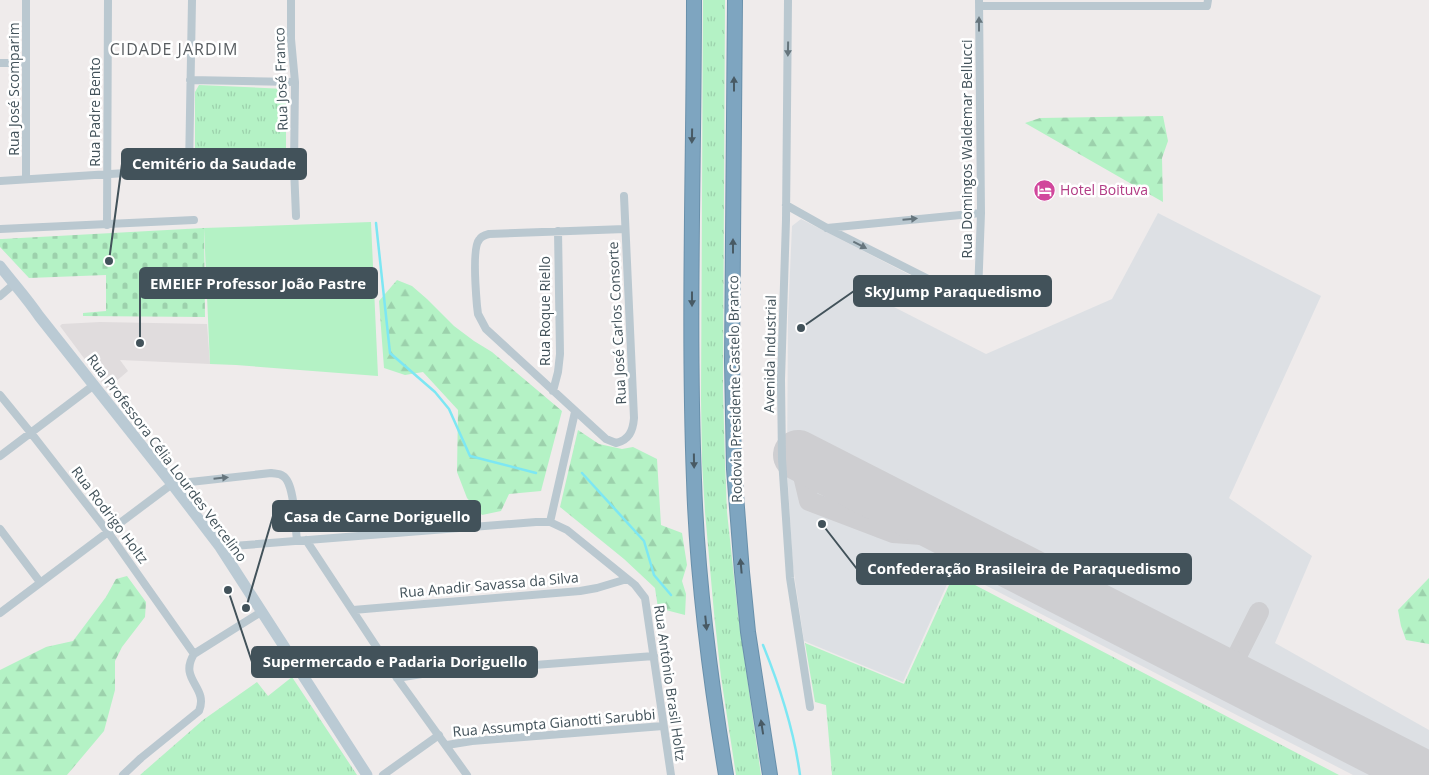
<svg xmlns="http://www.w3.org/2000/svg" width="1429" height="775" font-family="'Open Sans',sans-serif">
	<style>
		.education { fill: #e0dcdd }
		.airport { fill: #dde0e4 }
		.grass { fill: url(#grass-tufts) }
		.forest { fill: url(#forest-firs) }
		.cemetery { fill: url(#cemetery-stones) }
		.garden { fill: #b4f2c5 }
		.lines { fill: none; stroke-linecap: round; stroke-linejoin: round }
		.stream { stroke: #7de7f3; stroke-width: 2.5 }
		.taxiway { stroke: #ceced1; stroke-width: 20 }
		.runway { stroke: #ceced1; stroke-width: 50 }
		.highway-casing { stroke: #6990ab; stroke-width: 16 }
		.street { stroke: #bac8d0; stroke-width: 8 }
		.secondary { stroke: #bacad4; stroke-width: 11 }
		.highway { stroke: #7ea5c0; stroke-width: 14 }
		.oneway { fill: #66757d }
		.oneway2 { fill: #485a64 }
		.labels { text-anchor: middle; stroke-width: 5; stroke-linejoin: round; paint-order: stroke }
		.street-label { font-size: 14px; fill: #42525a; stroke: #fff }
		.hotel-label { font-size: 14px; fill: #b23c85; stroke: #fff; text-anchor: start }
		.quarter-label { font-size: 16px; letter-spacing: 1px; fill: #585d61; stroke: #fff }
		.leader { fill: none; stroke: #42525a; stroke-width: 2 }
		.callout-dot { fill: #42525a; stroke: #fff; stroke-width: 2 }
		.callout { fill: #42525a; stroke: #42525a; stroke-width: 2 }
		.callout-label { font-size: 15px; text-anchor: middle; font-weight: bold; fill: #fff }
	</style>
	<defs>
		<pattern id="grass-tufts" width="24" height="20" patternUnits="userSpaceOnUse" patternTransform="scale(1.25)"><rect width="24" height="20" fill="#b4f2c5"/><path d="M3 7l-1-3M5 7V3M7 7l1-3M15 17l-1-3M17 17v-4M19 17l1-3" fill="none" stroke="#9cd1ac"/></pattern>
		<pattern id="forest-firs" width="22" height="20" patternUnits="userSpaceOnUse" patternTransform="scale(1.25)"><rect width="22" height="20" fill="#b4f2c5"/><path d="M5 1l3.5 6h-7zM16 11l3.5 6h-7z" fill="#9cd1ac"/></pattern>
		<pattern id="cemetery-stones" width="16" height="16" patternUnits="userSpaceOnUse" patternTransform="scale(1.25)"><rect width="16" height="16" fill="#b4f2c5"/><path d="M2 7V4a2 2 0 0 1 4 0v3zM10 15v-3a2 2 0 0 1 4 0v3z" fill="#9cd1ac"/></pattern>
	</defs>
	<rect width="100%" height="100%" fill="#efebeb"/>
	<path class="education" d="M 100,322 L 207,324 L 210,364 L 120,360 L 128,371 L 107,389 L 60,326 L 62,324 Z"/>
	<path class="airport" d="M 1158,213 L 1321,296 L 1229,498 L 1312,556 L 1275,643 L 1429,730 L 1429,775 L 1353,775 L 954,569 L 903,682 L 804,641 L 793,567 L 787,469 L 788,317 L 792,226 L 801,219 L 910,275 L 894,307 L 986,354 L 1112,299 Z"/>
	<path class="grass" d="M 703,0 L 725,0 L 723,390 L 725,463 L 727,512 L 738,614 L 761,775 L 736,775 L 721,677 L 714,613 L 705,512 L 702,462 L 701,399 Z
		M 199,85 L 286,89 L 286,163 L 202,162 L 195,154 L 195,92 Z
		M 954,574 L 1339,775 L 832,775 L 826,705 L 815,702 L 805,643 L 904,684 Z
		M 292,677 L 357,775 L 140,775 L 203,720 L 257,682 L 268,696 Z"/>
	<path class="forest" d="M 1163,116 L 1168,141 L 1162,158 L 1163,202 L 1025,123 L 1040,118 Z
		M 397,280 L 412,286 L 427,299 L 454,326 L 474,341 L 492,352 L 562,411 L 541,491 L 509,494 L 501,511 L 482,515 L 467,498 L 457,472 L 458,410 L 423,372 L 405,375 L 384,368 L 379,301 Z
		M 578,430 L 599,444 L 622,449 L 633,447 L 657,459 L 661,525 L 682,533 L 687,565 L 682,581 L 686,594 L 685,615 L 658,608 L 655,588 L 624,559 L 560,507 Z
		M 127,576 L 146,602 L 145,617 L 122,647 L 115,661 L 115,690 L 104,731 L 67,775 L 0,775 L 0,670 L 46,647 L 73,641 L 106,597 L 116,579 Z
		M 1429,578 L 1429,644 L 1406,640 L 1401,626 L 1398,610 Z"/>
	<path class="cemetery" d="M 204,228 L 205,317 L 83,316 L 83,313 L 106,311 L 106,275 L 29,278 L 0,247 L 0,239 L 2,239 Z"/>
	<path class="garden" d="M 371,222 L 378,376 L 236,365 L 210,364 L 204,228 Z"/>
	<g class="lines">
		<path class="stream" d="M 376,223 L 390,353 L 435,392 L 449,409 L 470,456 L 536,473
			M 582,473 L 644,541 L 654,575 L 671,595
			M 763,645 C 780,687 794,730 800,775"/>
		<path class="taxiway" d="M 798,455 L 809,501 L 893,533 L 922,535 L 949,532
			M 861,488 L 880,528
			M 1228,674 L 1259,612"/>
		<path class="runway" d="M 798,455 L 1424,775"/>
		<defs>
			<path id="highway" d="M 694,0 C 694,160 688,320 694,480 C 697,579 710,678 726,775
				M 735,0 L 732,362 L 734,469 L 742,572 L 748,632 L 770,775"/>
		</defs>
		<use href="#highway" class="highway-casing"/>
		<path class="street" d="M 291,0 L 291,39 L 295,82 L 294,168 L 296,216
			M 788,0 L 786,220 L 781,380 L 782,459 L 790,578 L 810,707
			M 979,6 L 1207,6 L 1208,0
			M 0,63 L 25,63
			M 190,80 L 295,82
			M 189,169 L 192,0
			M 26,179 L 26,0
			M 0,181 L 189,169 L 294,168
			M 624,196 L 634,418 C 633,431 629,440 616,443 L 606,439 L 486,329 L 478,314 L 477,306 C 476,294 472,248 479,240 C 481,236 485,235 489,234 L 625,229
			M 786,205 L 827,228 L 970,300 C 975,301 977,298 978,294 L 981,213 L 979,0
			M 107,225 L 108,0
			M 827,228 L 981,213
			M 0,229 L 194,220
			M 0,296 L 14,284
			M 553,391 L 558,372 L 560,354 L 558,231
			M 0,395 L 31,433 L 108,532 L 194,654
			M 0,456 L 94,385
			M 550,522 L 575,412
			M 0,529 L 40,582
			M 306,540 L 397,678 L 467,775
			M 220,547 L 536,522 L 550,522 L 567,530 L 635,585 L 645,598 L 671,775
			M 353,610 L 580,591 L 597,588 L 627,579
			M 0,613 L 172,484 L 271,473 C 275,474 279,473 283,476 C 295,483 295,526 297,540
			M 397,678 L 428,673 L 654,656
			M 447,745 L 472,741 L 663,726
			M 123,775 L 141,758 L 199,711 C 209,687 178,680 194,654 L 261,612
			M 383,775 L 439,735"/>
		<path class="secondary" d="M 0,266 C 13,283 27,298 39,316 L 172,484 L 220,547 L 367,775"/>
		<use href="#highway" class="highway"/>
	</g>
	<defs><path id="oneway-solid" d="M-6-.8H1V-3.2L6.5 0L1 3.2V.8H-6Z" transform="scale(1.25)"/></defs>
	<g class="oneway">
		<use href="#oneway-solid" transform="translate(979 24) rotate(-90)"/>
		<use href="#oneway-solid" transform="translate(788 49) rotate(91)"/>
		<use href="#oneway-solid" transform="translate(910 219) rotate(-5)"/>
		<use href="#oneway-solid" transform="translate(860 245) rotate(27)"/>
		<use href="#oneway-solid" transform="translate(221 478) rotate(-6)"/>
	</g>
	<g class="oneway2">
		<use href="#oneway-solid" transform="translate(734 84) rotate(-90)"/>
		<use href="#oneway-solid" transform="translate(692 136) rotate(91)"/>
		<use href="#oneway-solid" transform="translate(733 246) rotate(-90)"/>
		<use href="#oneway-solid" transform="translate(692 299) rotate(90)"/>
		<use href="#oneway-solid" transform="translate(694 461) rotate(89)"/>
		<use href="#oneway-solid" transform="translate(741 566) rotate(-95)"/>
		<use href="#oneway-solid" transform="translate(706 623) rotate(84)"/>
		<use href="#oneway-solid" transform="translate(762 727) rotate(-99)"/>
	</g>
	<defs>
		<symbol id="hotel-disc" viewBox="-11 -11 22 22"><circle r="9.5" fill="#d1479c" stroke="#fff"/><path d="M-6-4.5h1.5V1H6V5H4.5V3h-9V5H-6ZM-4 0a1.8 1.8 0 1 1 3.6 0ZM.5 0V-2.5h3Q6-2.5 6 0Z" fill="#fff"/></symbol>
	</defs>
	<g fill-rule="evenodd">
		<use href="#hotel-disc" x="1032" y="178" width="25" height="25"/>
	</g>
	<g class="labels">
		<g class="street-label">
			<text transform="translate(281 79) rotate(-92)" y="5">Rua José Franco</text>
			<text transform="translate(14 89) rotate(-90)" y="5">Rua José Scomparim</text>
			<text transform="translate(95 112) rotate(-90)" y="5">Rua Padre Bento</text>
			<text transform="translate(967 149) rotate(-90)" y="5">Rua Domingos Waldemar Bellucci</text>
			<text transform="translate(545 311) rotate(-90)" y="5">Rua Roque Riello</text>
			<text transform="translate(617 323) rotate(-93)" y="5">Rua José Carlos Consorte</text>
			<text transform="translate(770 354) rotate(-89)" y="5">Avenida Industrial</text>
			<text transform="translate(735 389) rotate(-91)" y="5">Rodovia Presidente Castelo Branco</text>
			<text transform="translate(167 458) rotate(53)" y="5">Rua Professora Célia Lourdes Vercelino</text>
			<text transform="translate(110 515) rotate(53)" y="5">Rua Rodrigo Holtz</text>
			<text transform="translate(489 585) rotate(-5)" y="5">Rua Anadir Savassa da Silva</text>
			<text transform="translate(670 683) rotate(82)" y="5">Rua Antônio Brasil Holtz</text>
			<text transform="translate(554 723) rotate(-5)" y="5">Rua Assumpta Gianotti Sarubbi</text>
		</g>
		<g class="hotel-label">
			<text x="1060" y="195">Hotel Boituva</text>
		</g>
		<g class="quarter-label">
			<text x="174" y="55">CIDADE JARDIM</text>
		</g>
	</g>
	<path class="leader" d="M109 261L122 164M140 343L140 283M801 328L854 291M246 608L273 516M822 524L857 569M228 590L252 662"/>
	<g class="callout-dot">
		<circle cx="109" cy="261" r="5"/>
		<circle cx="140" cy="343" r="5"/>
		<circle cx="801" cy="328" r="5"/>
		<circle cx="246" cy="608" r="5"/>
		<circle cx="822" cy="524" r="5"/>
		<circle cx="228" cy="590" r="5"/>
	</g>
	<g class="callout">
		<rect x="122" y="149" width="184" height="30" rx="5"/>
		<rect x="140" y="268" width="237" height="30" rx="5"/>
		<rect x="854" y="276" width="197" height="30" rx="5"/>
		<rect x="273" y="501" width="207" height="30" rx="5"/>
		<rect x="857" y="554" width="334" height="30" rx="5"/>
		<rect x="252" y="647" width="285" height="30" rx="5"/>
	</g>
	<g class="callout-label">
		<text x="214" y="169">Cemitério da Saudade</text>
		<text x="258" y="289">EMEIEF Professor João Pastre</text>
		<text x="953" y="297">SkyJump Paraquedismo</text>
		<text x="377" y="522">Casa de Carne Doriguello</text>
		<text x="1024" y="574">Confederação Brasileira de Paraquedismo</text>
		<text x="395" y="667">Supermercado e Padaria Doriguello</text>
	</g>
</svg>
